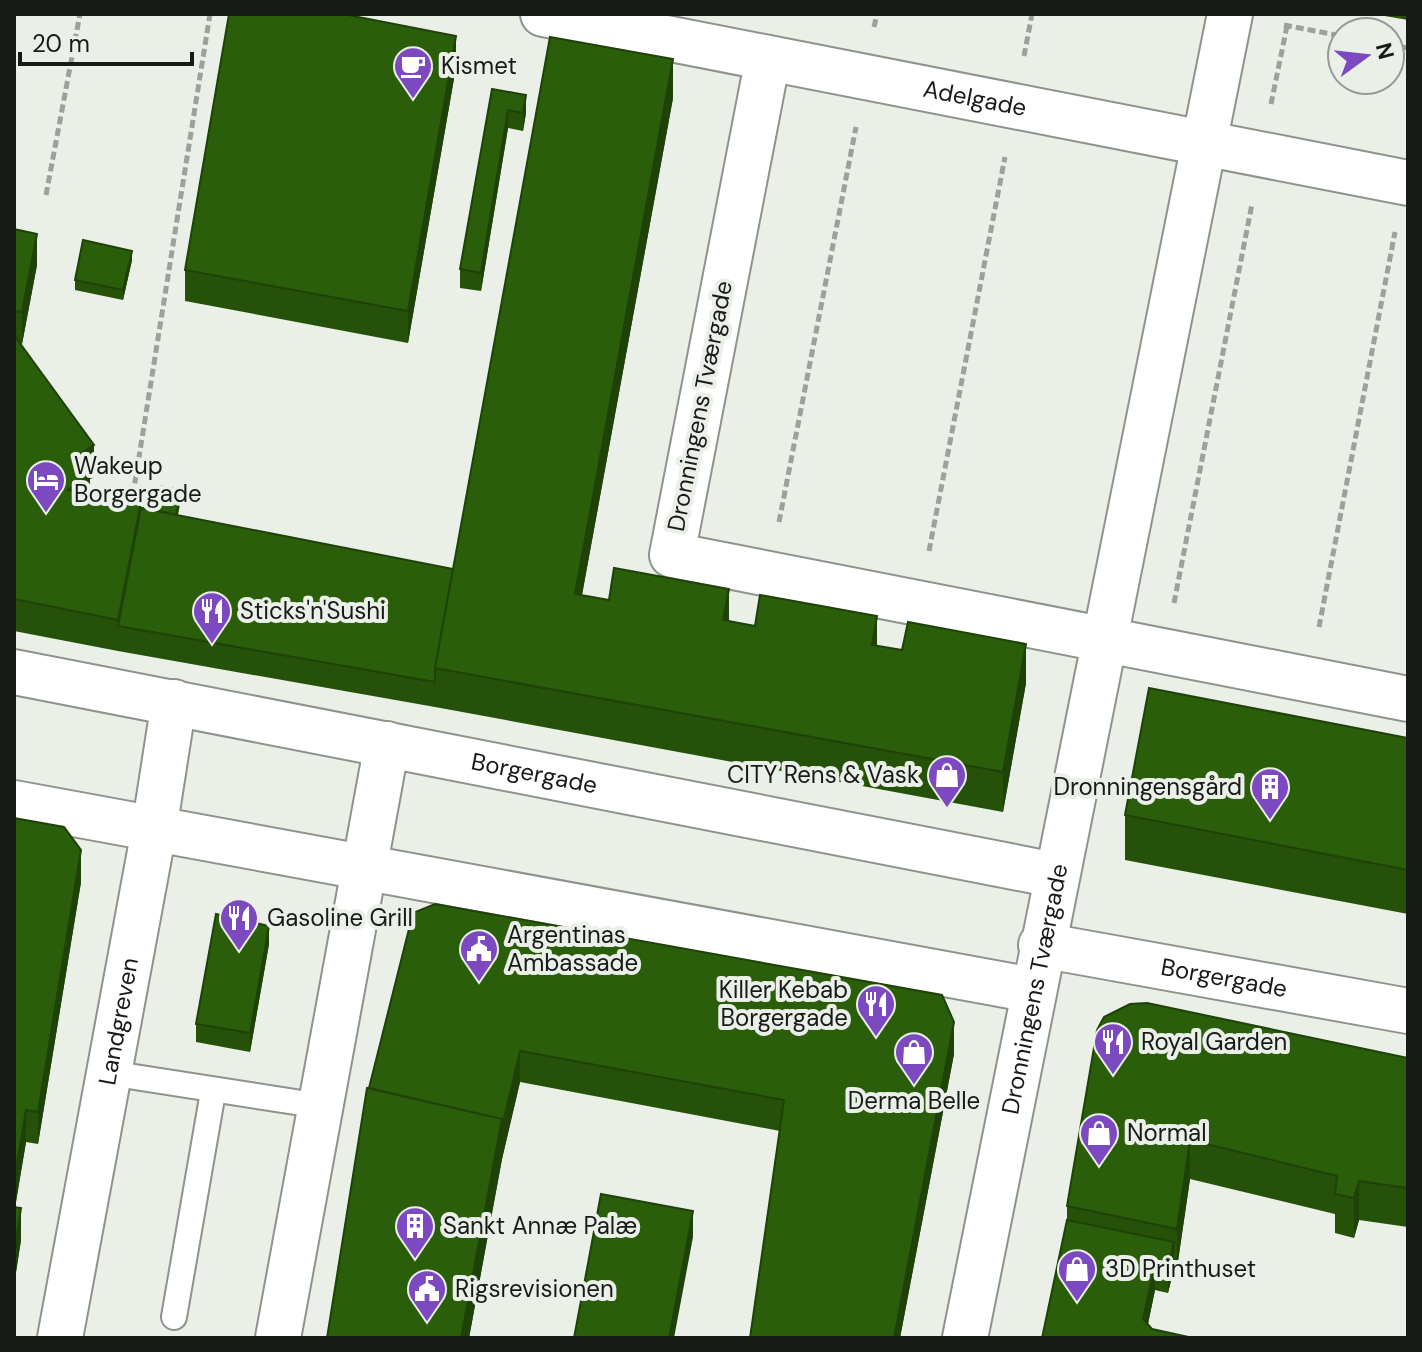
<svg xmlns="http://www.w3.org/2000/svg" width="1422" height="1352" font-family="'DM Sans',sans-serif">
	<style>
		.lines { fill: none; stroke-linecap: round; stroke-linejoin: round }
		.lane-casing { stroke: #8e938c; stroke-width: 28 }
		.street-casing { stroke: #8e938c; stroke-width: 48 }
		.path { stroke: #9da19c; stroke-width: 5; stroke-dasharray: 8 4; stroke-linecap: butt }
		.lane { stroke: #fff; stroke-width: 24 }
		.street { stroke: #fff; stroke-width: 44 }
		.wall { fill: #255109 }
		.shaded-wall { fill: #1e4208 }
		.building { fill: #2b5e0b; stroke: #1e4208; stroke-width: 2 }
		.labels { text-anchor: middle; stroke-width: 8; stroke-linejoin: round; paint-order: stroke }
		.poi-label { font-size: 24px; fill: #181a18; stroke: #eaefe8; text-anchor: start }
		.street-label { font-size: 24px; fill: #181a18; stroke: #eaefe8 }
	</style>
	<rect width="100%" height="100%" fill="#eaefe8"/>
	<g class="lines">
		<defs>
			<path id="lane" d="M 109,1073 L 321,1106
				M 174,1317 L 213,1092"/>
			<g id="street">
				<path id="s1" d="M 543,14 L 1408,183"/>
				<path d="M 768,58 L 672,555 L 1408,699"/>
				<path id="s2" d="M 14,672 L 1055,875"/>
				<path d="M 14,803 L 1032,990"/>
				<path id="s3" d="M 1041,945 L 1408,1011"/>
				<path id="s4" d="M 60,1338 L 154,830 L 174,702"/>
				<path d="M 278,1338 L 387,744"/>
				<path id="s5" d="M 965,1338 L 1230,14"/>
			</g>
		</defs>
		<use href="#lane" class="lane-casing"/>
		<use href="#street" class="street-casing"/>
		<path class="path" d="M 1284,25 L 1342,36
			M 874,27 L 877,14
			M 1390,45 L 1408,48
			M 1024,56 L 1032,14
			M 1271,104 L 1287,26
			M 46,195 L 80,14
			M 131,507 L 210,14
			M 779,522 L 856,127
			M 929,551 L 1005,157
			M 1174,603 L 1252,204
			M 1319,627 L 1395,232"/>
		<use href="#lane" class="lane"/>
		<use href="#street" class="street"/>
	</g>
	<path class="wall" d="M 1373,14 L 1408,14 L 1408,20 Z
		M 456,67 L 408,343 L 185,301 L 185,270 Z
		M 492,89 L 526,113 L 523,131 L 508,128 L 481,291 L 460,288 L 460,269 Z
		M 673,98 L 582,595 L 755,626 L 877,646 L 1026,683 L 1003,812 L 435,707 L 118,651 L 14,631 L 14,229 L 37,265 L 22,344 L 20,343 L 94,477 L 90,479 L 90,494 L 154,510 L 181,499 L 178,515 L 453,569 Z
		M 132,260 L 123,300 L 75,290 L 75,280 Z
		M 1408,738 L 1408,914 L 1125,860 L 1125,815 Z
		M 14,818 L 81,882 L 38,1144 L 26,1142 L 15,1207 L 21,1240 L 14,1285 Z
		M 413,913 L 954,1054 L 900,1338 L 750,1338 L 780,1131 L 520,1082 L 502,1159 L 469,1338 L 327,1338 L 369,1088 Z
		M 269,944 L 250,1052 L 196,1042 L 196,1024 Z
		M 1097,1030 L 1408,1058 L 1408,1227 L 1359,1220 L 1354,1238 L 1335,1233 L 1335,1214 L 1190,1179 L 1177,1268 L 1174,1268 L 1168,1293 L 1155,1290 L 1148,1324 L 1042,1338 L 1067,1220 L 1067,1206 Z"/>
	<path class="shaded-wall" d="M 456,36 L 456,67 L 408,343 L 408,311 Z
		M 673,59 L 673,98 L 575,633 L 575,594 Z
		M 526,95 L 526,113 L 523,131 L 523,113 Z
		M 508,110 L 508,128 L 481,291 L 481,273 Z
		M 37,234 L 37,265 L 22,344 L 22,312 Z
		M 132,251 L 132,260 L 123,300 L 123,290 Z
		M 94,445 L 94,477 L 90,479 L 90,507 L 68,490 L 77,456 Z
		M 729,589 L 729,629 L 723,620 Z
		M 877,616 L 877,656 L 872,645 Z
		M 1026,644 L 1026,683 L 1003,812 L 1003,772 Z
		M 81,850 L 81,882 L 38,1144 L 38,1112 Z
		M 269,926 L 269,944 L 250,1052 L 250,1033 Z
		M 954,1022 L 954,1054 L 900,1338 L 894,1338 Z
		M 520,1051 L 520,1082 L 502,1159 L 469,1338 L 461,1338 L 502,1119 Z
		M 26,1110 L 26,1142 L 14,1214 L 14,1182 Z
		M 1190,1140 L 1190,1179 L 1177,1268 L 1177,1229 Z
		M 1359,1181 L 1359,1220 L 1354,1238 L 1354,1198 Z
		M 21,1208 L 21,1240 L 14,1285 L 14,1253 Z
		M 693,1211 L 693,1237 L 674,1338 L 669,1338 Z
		M 1174,1242 L 1174,1268 L 1168,1293 L 1168,1268 Z
		M 1155,1265 L 1155,1290 L 1145,1338 L 1143,1319 Z"/>
	<path class="building" d="M 229,14 L 343,14 L 456,36 L 408,311 L 185,270 Z
		M 550,37 L 673,59 L 575,594 L 609,600 L 614,568 L 729,589 L 723,620 L 755,626 L 760,595 L 877,616 L 872,645 L 902,650 L 908,622 L 1026,644 L 1003,772 L 435,668 Z
		M 492,89 L 526,95 L 523,113 L 508,110 L 481,273 L 460,269 Z
		M 14,229 L 37,234 L 22,312 L 14,311 Z
		M 83,240 L 132,251 L 123,290 L 75,280 Z
		M 14,335 L 94,445 L 77,456 L 90,475 L 68,490 L 141,502 L 118,620 L 14,599 Z
		M 158,486 L 181,490 L 176,515 L 154,510 Z
		M 141,508 L 453,569 L 435,668 L 435,682 L 118,626 Z
		M 1149,688 L 1408,738 L 1408,870 L 1125,815 Z
		M 14,818 L 64,827 L 81,850 L 38,1112 L 26,1110 L 14,1182 Z
		M 435,904 L 942,995 L 954,1022 L 894,1338 L 750,1338 L 784,1100 L 520,1051 L 502,1127 L 502,1119 L 369,1088 L 413,913 Z
		M 216,914 L 269,926 L 250,1033 L 196,1024 Z
		M 1147,1003 L 1408,1058 L 1408,1188 L 1359,1181 L 1354,1198 L 1335,1194 L 1337,1176 L 1190,1140 L 1177,1229 L 1067,1206 L 1097,1030 L 1104,1017 L 1130,1004 Z
		M 367,1088 L 502,1119 L 461,1338 L 327,1338 Z
		M 601,1194 L 693,1211 L 669,1338 L 574,1338 Z
		M 14,1207 L 21,1208 L 14,1253 Z
		M 1067,1220 L 1174,1242 L 1168,1268 L 1155,1265 L 1143,1319 L 1152,1329 L 1193,1338 L 1042,1338 Z"/>
	<defs>
		<symbol id="cafe-pin" viewBox="-11 -11 22 30"><path d="M0 17L-7.5 6A9.5 9.5 0 1 1 7.5 6Z" fill="#7d49c1" stroke="#eaefe8"/><path d="M-5.5-4.5H6V0H3Q3 3.5 0 3.5H-2.5Q-5.5 3.5-5.5 0ZM3-3.2v2h1.7v-2ZM-6 4.5H4V6H-6Z" fill="#fff"/></symbol>
		<symbol id="hotel-pin" viewBox="-11 -11 22 30"><path d="M0 17L-7.5 6A9.5 9.5 0 1 1 7.5 6Z" fill="#7d49c1" stroke="#eaefe8"/><path d="M-6-4.5h1.5V1H6V5H4.5V3h-9V5H-6ZM-4 0a1.8 1.8 0 1 1 3.6 0ZM.5 0V-2.5h3Q6-2.5 6 0Z" fill="#fff"/></symbol>
		<symbol id="restaurant-pin" viewBox="-11 -11 22 30"><path d="M0 17L-7.5 6A9.5 9.5 0 1 1 7.5 6Z" fill="#7d49c1" stroke="#eaefe8"/><path d="M-5-6h1v4h1v-4h1v4h1v-4h1v5L-1.5 .5V6h-2V.5L-5-1ZM5-6V6H3V1.5H1.5Q1.5-4 5-6Z" fill="#fff"/></symbol>
		<symbol id="shop-pin" viewBox="-11 -11 22 30"><path d="M0 17L-7.5 6A9.5 9.5 0 1 1 7.5 6Z" fill="#7d49c1" stroke="#eaefe8"/><path d="M-5-2.5h2.3a2.7 3.5 0 0 1 5.4 0H5L5.5 6h-11ZM-1.5-2.5h3a1.5 2.3 0 0 0-3 0Z" fill="#fff"/></symbol>
		<symbol id="building-pin" viewBox="-11 -11 22 30"><path d="M0 17L-7.5 6A9.5 9.5 0 1 1 7.5 6Z" fill="#7d49c1" stroke="#eaefe8"/><path d="M-4-6H4V6H1V3H-1V6H-4ZM-2.5-4.3h1.7v1.8h-1.7ZM.8-4.3h1.7v1.8H.8ZM-2.5-1h1.7V.8h-1.7ZM.8-1h1.7V.8H.8Z" fill="#fff"/></symbol>
		<symbol id="civic-pin" viewBox="-11 -11 22 30"><path d="M0 17L-7.5 6A9.5 9.5 0 1 1 7.5 6Z" fill="#7d49c1" stroke="#eaefe8"/><path d="M-.6-6.5H3V-4.5H.6V-3L4-1V1h2V6H-6V1h2V-1L-.6-3ZM-1.2 2.5V6h2.4V2.5Z" fill="#fff"/></symbol>
	</defs>
	<g fill-rule="evenodd">
		<use href="#cafe-pin" x="391" y="44" width="44" height="60"/>
		<use href="#hotel-pin" x="24" y="458" width="44" height="60"/>
		<use href="#restaurant-pin" x="190" y="589" width="44" height="60"/>
		<use href="#shop-pin" x="925" y="753" width="44" height="60"/>
		<use href="#building-pin" x="1248" y="765" width="44" height="60"/>
		<use href="#restaurant-pin" x="217" y="896" width="44" height="60"/>
		<use href="#civic-pin" x="457" y="927" width="44" height="60"/>
		<use href="#restaurant-pin" x="854" y="982" width="44" height="60"/>
		<use href="#restaurant-pin" x="1091" y="1020" width="44" height="60"/>
		<use href="#shop-pin" x="892" y="1030" width="44" height="60"/>
		<use href="#shop-pin" x="1077" y="1111" width="44" height="60"/>
		<use href="#building-pin" x="393" y="1204" width="44" height="60"/>
		<use href="#shop-pin" x="1055" y="1247" width="44" height="60"/>
		<use href="#civic-pin" x="405" y="1267" width="44" height="60"/>
	</g>
	<g class="labels">
		<g class="poi-label">
			<text x="441" y="74">Kismet</text>
			<text x="74" y="474">Wakeup<tspan x="74" dy="28">Borgergade</tspan></text>
			<text x="240" y="619">Sticks'n'Sushi</text>
			<text x="919" y="783" text-anchor="end">CITY Rens &amp; Vask</text>
			<text x="1242" y="795" text-anchor="end">Dronningensgård</text>
			<text x="267" y="926">Gasoline Grill</text>
			<text x="507" y="943">Argentinas<tspan x="507" dy="28">Ambassade</tspan></text>
			<text x="848" y="998" text-anchor="end">Killer Kebab<tspan x="848" dy="28">Borgergade</tspan></text>
			<text x="1141" y="1050">Royal Garden</text>
			<text x="914" y="1109" text-anchor="middle">Derma Belle</text>
			<text x="1127" y="1141">Normal</text>
			<text x="443" y="1234">Sankt Annæ Palæ</text>
			<text x="1105" y="1277">3D Printhuset</text>
			<text x="455" y="1297">Rigsrevisionen</text>
		</g>
		<g class="street-label">
			<text dy="8" stroke="none"><textPath href="#s1" startOffset="440">Adelgade</textPath></text>
			<text transform="translate(700 406) rotate(-79)" y="8">Dronningens Tværgade</text>
			<text dy="8" stroke="none"><textPath href="#s2" startOffset="530">Borgergade</textPath></text>
			<text dy="8" stroke="none"><textPath href="#s3" startOffset="186">Borgergade</textPath></text>
			<text dy="8" stroke="none"><textPath href="#s5" startOffset="356">Dronningens Tværgade</textPath></text>
			<text dy="8" stroke="none"><textPath href="#s4" startOffset="322">Landgreven</textPath></text>
		</g>
	</g>
	<rect width="1422" height="1352" fill="none" stroke="#181a18" stroke-width="32"/>
	<g transform="translate(1366 56) rotate(75)"><circle r="38" fill="#eaefe8" stroke="#969a95" stroke-width="2"/>
	<path d="M0-6L14 30L0 20L-14 30Z" fill="#7d49c1"/>
	<text y="-12" font-size="22" font-weight="bold" text-anchor="middle" fill="#181a18">N</text>
	</g>
	<path d="M20 52v12h172v-12" fill="none" stroke="#181a18" stroke-width="4"/>
	<text x="32" y="52" font-size="24" fill="#181a18" stroke="#eaefe8" stroke-width="6" paint-order="stroke">20 m</text>
</svg>
